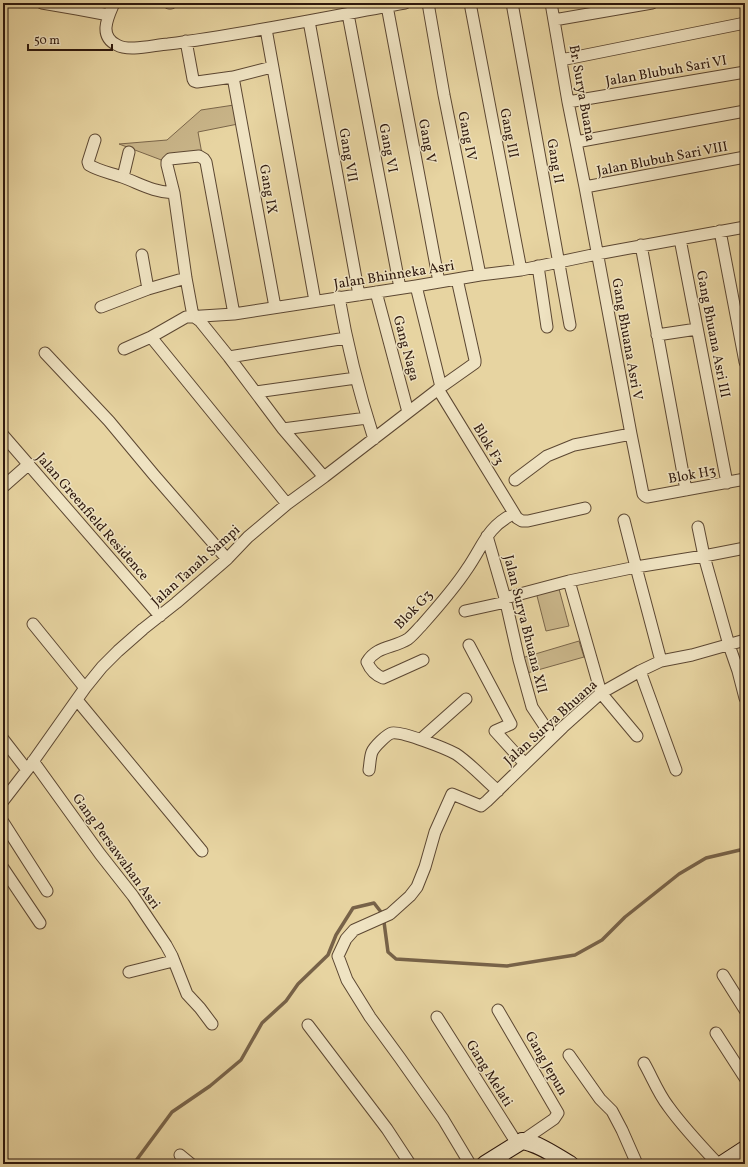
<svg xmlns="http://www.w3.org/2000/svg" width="748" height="1167" font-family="Vollkorn,serif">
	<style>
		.green { fill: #c8b488; stroke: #7b664a }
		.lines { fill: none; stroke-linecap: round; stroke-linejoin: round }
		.stream { stroke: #776248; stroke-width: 3.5 }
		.street-casing { stroke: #5c4732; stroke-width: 13 }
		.secondary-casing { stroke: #2e180d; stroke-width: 18 }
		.street { stroke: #efe3c2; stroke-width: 11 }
		.secondary { stroke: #efe3c2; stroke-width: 16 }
		.labels { text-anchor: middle; stroke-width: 3; stroke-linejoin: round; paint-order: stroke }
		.street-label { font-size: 14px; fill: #2e180d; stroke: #efe3c2 }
	</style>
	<rect width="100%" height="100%" fill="#e7d4a1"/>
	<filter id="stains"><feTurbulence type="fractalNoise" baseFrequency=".005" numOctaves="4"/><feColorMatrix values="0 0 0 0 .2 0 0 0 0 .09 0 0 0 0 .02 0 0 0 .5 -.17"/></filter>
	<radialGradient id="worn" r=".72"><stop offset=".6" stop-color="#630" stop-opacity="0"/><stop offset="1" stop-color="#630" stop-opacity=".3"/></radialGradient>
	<path class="green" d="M 234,105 L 238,124 L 198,132 L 202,154 L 164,161 L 119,144 L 167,140 L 201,110 Z
		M 559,589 L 569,626 L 546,631 L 536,592 Z
		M 579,641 L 584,657 L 520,675 L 515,660 Z"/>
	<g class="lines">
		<path class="stream" d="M 134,1164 L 135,1162 L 172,1112 L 210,1086 L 241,1060 L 262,1023 L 286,1001 L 298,984 L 328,955 L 336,935 L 353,908 L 374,903 L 381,912 L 384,922 L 388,952 L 396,959 L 507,966 L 575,955 L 602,940 L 625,917 L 679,874 L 706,858 L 740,850 L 745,850"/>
		<defs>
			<path id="street" d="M 42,3 L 77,9 L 109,15
				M 114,3 C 108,17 98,36 117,45 C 129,52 154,45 168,44 C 247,34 326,17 405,3
				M 169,3 L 171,3
				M 428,3 L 444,95 L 480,275
				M 470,3 L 521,270
				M 512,3 L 570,325
				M 551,3 L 568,102 L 585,187 L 631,434 L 643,494 L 645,496 L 647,497 L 745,479
				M 387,6 L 439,282
				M 348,14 L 400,288
				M 554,20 L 652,3
				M 309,21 L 359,295
				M 266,29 L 315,301
				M 186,41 L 193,79 L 194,81 L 197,82 L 233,77 L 272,67
				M 561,60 L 745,23
				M 233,77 L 275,307
				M 568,102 L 745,72
				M 95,140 L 88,162 L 89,165 C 99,171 111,173 122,177 C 141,184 153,192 174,193
				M 576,142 L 745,111
				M 123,177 L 129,152
				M 585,187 L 745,157
				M 720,231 L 745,362
				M 680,239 L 727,483
				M 641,245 L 686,490
				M 142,255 L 148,289
				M 538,266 L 547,327
				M 416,286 L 441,387
				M 376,292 L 408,412
				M 339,297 C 347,345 359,392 374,439
				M 101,307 L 148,289 L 186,278
				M 234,314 L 206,162 L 204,159 L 199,156 L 170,159 L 167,162 L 167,165 L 174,193 L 186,278 L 193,316 L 200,321 L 229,357 L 283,429 L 324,477
				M 657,335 L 697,329
				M 151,337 L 287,504
				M 124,349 L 151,337 L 186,317 L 234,314 L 416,286 L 480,275 L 521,270 L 597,254 L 745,227
				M 45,353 L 109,421 L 154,475 L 227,559
				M 229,357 L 346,338
				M 438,389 L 517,518 L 522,521 L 528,521 L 585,508
				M 256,392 L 356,378
				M 283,429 L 367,418
				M 3,435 L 160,616
				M 515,480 L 547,456 L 574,445 L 631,434
				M 4,486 L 29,464
				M 624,520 L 636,567 L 661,661
				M 698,527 L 704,556 L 729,645 L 738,671 L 745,698
				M 487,536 L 505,598 L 519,660 L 532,707 L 552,737
				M 569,581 L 601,693 L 637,736
				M 505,598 L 569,581 L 636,567 L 704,556 L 745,548
				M 465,611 L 506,602
				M 33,624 L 85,688
				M 469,645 L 511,724 L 495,731 L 525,764
				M 423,660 L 383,678 C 375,675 370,669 367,662 C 376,646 394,648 408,639 C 413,635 417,630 421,626 C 437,608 454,589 467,569 C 483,546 487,527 513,514
				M 640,671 L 676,770
				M 77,700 L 202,851
				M 3,739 L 27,770
				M 421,739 L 466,699
				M 33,761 L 100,854 L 133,896 L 166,945 L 172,956 L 187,994 L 200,1008 L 212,1024
				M 369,770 C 370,764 370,757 372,752 C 374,747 387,734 392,733 C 402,731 447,749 456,754 C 471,764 484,779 498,791
				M 3,801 L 27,770 L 85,688 L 102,667 L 118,651 L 143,629 L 176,603 L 227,559 L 248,537 L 287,504 L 324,477 L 441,387 L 475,363 L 475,360 L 457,279
				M 3,822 L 47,891
				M 3,868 L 40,923
				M 129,972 L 173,961
				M 723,975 L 745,1010
				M 498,1010 L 558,1113 L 554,1119 L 522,1141
				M 437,1017 L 518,1145
				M 308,1025 L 387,1129 L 410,1164
				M 716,1033 L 745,1078
				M 569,1055 L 600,1099 L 612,1111 L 622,1130 L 637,1164
				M 644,1063 C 652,1077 658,1093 668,1106 C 683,1127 701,1146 718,1164
				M 180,1155 L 191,1164
				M 470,1164 L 443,1119 L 400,1058 L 370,1017 L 347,980 L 338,956 L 346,939 L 354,930 L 390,914 L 410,896 L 417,887 L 425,867 L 435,832 L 452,794 L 481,806 L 487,801 L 563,727 L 601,693 L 640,671 L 661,661 L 692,655 L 745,640"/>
			<path id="secondary" d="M 485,1164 L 522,1141 C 538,1143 556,1156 570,1164
				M 722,1164 L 745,1149"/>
		</defs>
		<use href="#street" class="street-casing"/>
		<use href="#secondary" class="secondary-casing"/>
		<use href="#street" class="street"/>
		<use href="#secondary" class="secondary"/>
	</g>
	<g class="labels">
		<g class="street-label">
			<text transform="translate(666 70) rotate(-10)" y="5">Jalan Blubuh Sari VI</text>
			<text transform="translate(583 93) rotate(80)" y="5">Br. Surya Buana</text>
			<text transform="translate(510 133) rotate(79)" y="5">Gang III</text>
			<text transform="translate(468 136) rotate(79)" y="5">Gang IV</text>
			<text transform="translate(428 141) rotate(79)" y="5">Gang V</text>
			<text transform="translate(389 148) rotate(79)" y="5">Gang VI</text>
			<text transform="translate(349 155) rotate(80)" y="5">Gang VII</text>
			<text transform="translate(662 158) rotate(-11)" y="5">Jalan Blubuh Sari VIII</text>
			<text transform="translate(556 161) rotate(80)" y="5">Gang II</text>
			<text transform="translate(269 189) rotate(80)" y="5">Gang IX</text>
			<text transform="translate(394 274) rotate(-9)" y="5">Jalan Bhinneka Asri</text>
			<text transform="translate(714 334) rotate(79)" y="5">Gang Bhuana Asri III</text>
			<text transform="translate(628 339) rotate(80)" y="5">Gang Bhuana Asri V</text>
			<text transform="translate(407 348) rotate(75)" y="5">Gang Naga</text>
			<text transform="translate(489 444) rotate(59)" y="5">Blok F3</text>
			<text transform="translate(692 474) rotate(-10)" y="5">Blok H3</text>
			<text transform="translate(93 516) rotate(49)" y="5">Jalan Greenfield Residence</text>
			<text transform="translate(195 565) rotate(-42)" y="5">Jalan Tanah Sampi</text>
			<text transform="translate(413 609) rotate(-46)" y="5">Blok G3</text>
			<text transform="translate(526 624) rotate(76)" y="5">Jalan Surya Bhuana XII</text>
			<text transform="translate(550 722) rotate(-42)" y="5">Jalan Surya Bhuana</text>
			<text transform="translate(117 851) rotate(54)" y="5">Gang Persawahan Asri</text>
			<text transform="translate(547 1063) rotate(60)" y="5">Gang Jepun</text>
			<text transform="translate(490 1073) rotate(58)" y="5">Gang Melati</text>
		</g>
	</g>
	<rect width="748" height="1167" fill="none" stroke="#e7d4a1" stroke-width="16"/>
	<rect x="4" y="4" width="740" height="1159" fill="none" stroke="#2e180d" stroke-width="2"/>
	<rect x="8" y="8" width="732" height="1151" fill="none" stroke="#2e180d"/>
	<path d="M28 44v6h84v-6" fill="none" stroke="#2e180d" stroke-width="2"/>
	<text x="34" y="44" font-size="12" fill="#2e180d" stroke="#efe3c2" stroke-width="3" paint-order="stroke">50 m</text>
	<rect width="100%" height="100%" filter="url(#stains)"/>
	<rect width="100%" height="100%" fill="url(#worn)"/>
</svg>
